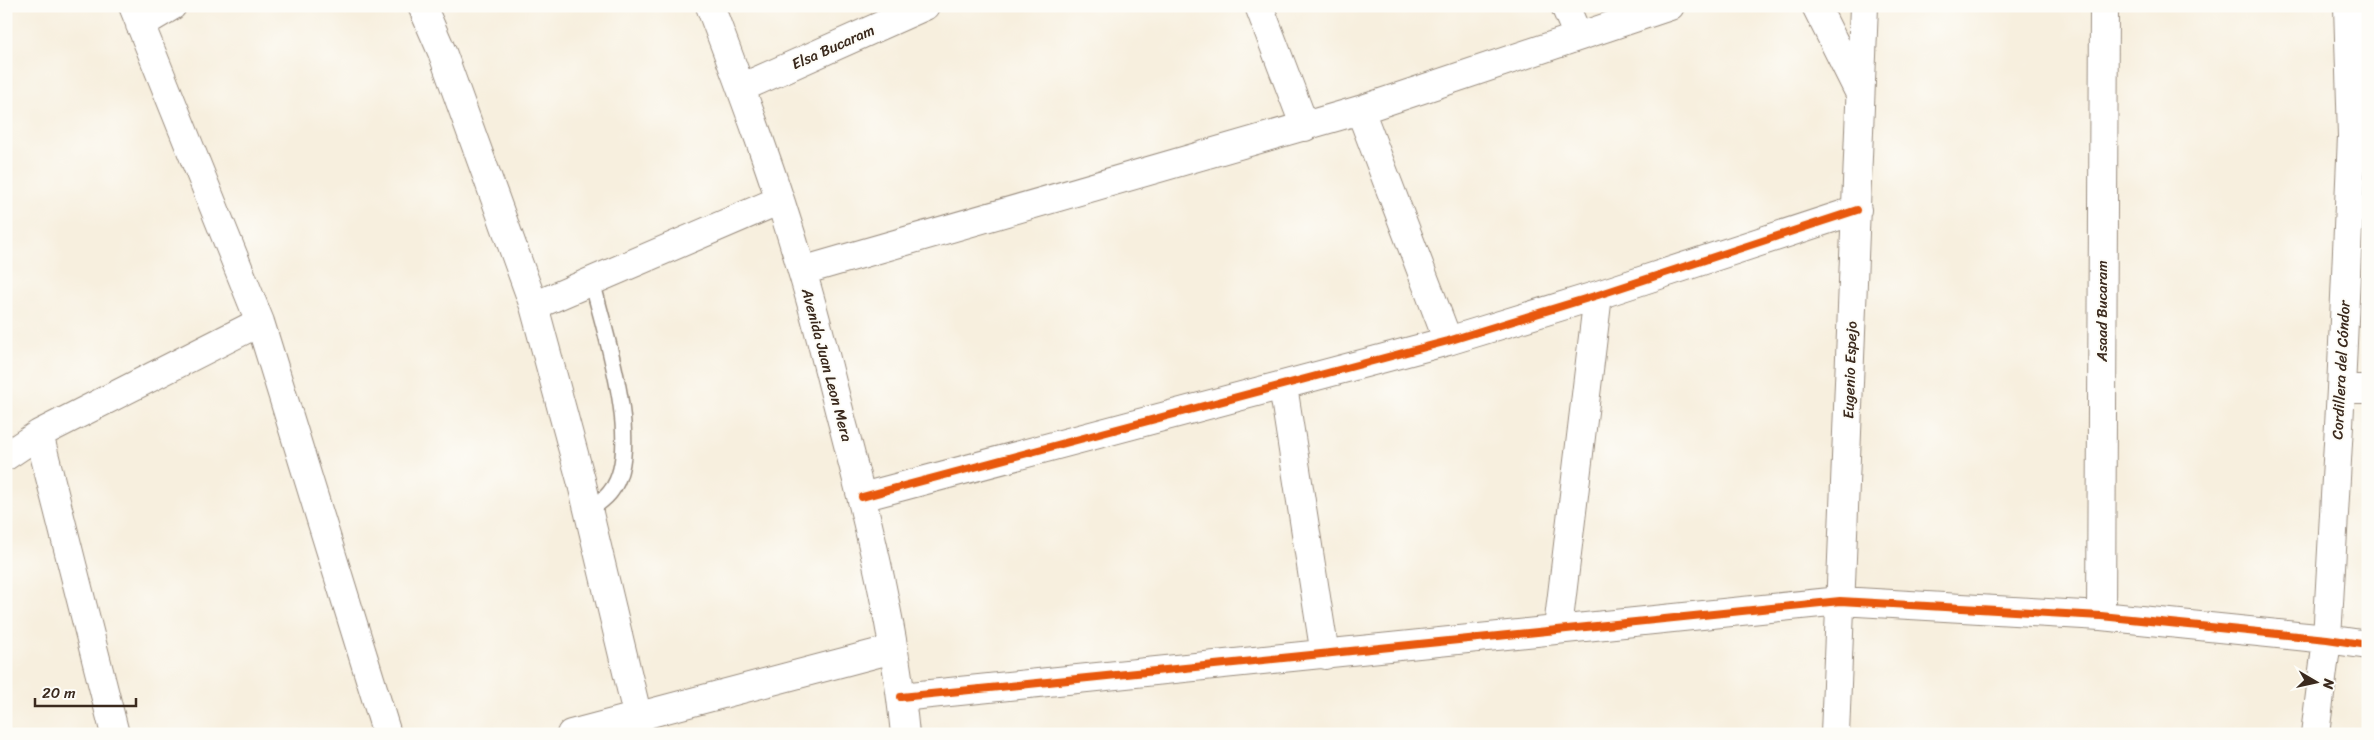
<svg xmlns="http://www.w3.org/2000/svg" width="2374" height="740" font-family="Sriracha,sans-serif">
	<style>
		.lines { fill: none; stroke-linecap: round; stroke-linejoin: round }
		.lane-casing { stroke: #998c7e; stroke-width: 18 }
		.street-casing { stroke: #998c7e; stroke-width: 30 }
		.lane { stroke: #fff; stroke-width: 15 }
		.street { stroke: #fff; stroke-width: 28 }
		.cycleway-casing { stroke: #fdfcf7; stroke-width: 11 }
		.cycleway { stroke: #e8590c; stroke-width: 8 }
		.labels { text-anchor: middle; stroke-width: 4; stroke-linejoin: round; paint-order: stroke }
		.street-label { font-size: 15px; fill: #3b2a1e; stroke: #fdfcf7 }
	</style>
	<rect width="100%" height="100%" fill="#fdfcf7"/>
	<filter id="ink" filterUnits="userSpaceOnUse"><feTurbulence type="fractalNoise" baseFrequency=".02" numOctaves="2"/><feDisplacementMap in="SourceGraphic" scale="10" xChannelSelector="R" yChannelSelector="G"/><feConvolveMatrix kernelMatrix="1 2 1 2 8 2 1 2 1" color-interpolation-filters="sRGB"/></filter>
	<filter id="wash" filterUnits="userSpaceOnUse"><feTurbulence type="fractalNoise" baseFrequency=".0096" numOctaves="4" result="noise"/><feDisplacementMap in="SourceGraphic" scale="20" xChannelSelector="R" yChannelSelector="G"/><feGaussianBlur stdDeviation="1.12" result="paint"/><feColorMatrix in="noise" values="0 0 0 0 0 0 0 0 0 0 0 0 0 0 0 0 0 1.4 0 .05"/><feComposite in="paint" operator="in"/></filter>
	<g filter="url(#wash)">
		<rect width="100%" height="100%" fill="#f7efde"/>
	</g>
	<g filter="url(#ink)">
		<g class="lines">
			<defs>
				<path id="lane" d="M 588,512 C 595,505 606,499 611,491 C 644,449 604,330 592,281"/>
				<path id="street" d="M 133,6 L 260,322 L 387,734
					M 422,6 L 442,52 L 534,306 L 581,480 L 638,718 L 639,734
					M 710,6 C 743,93 776,181 802,271 C 818,323 830,377 844,429 C 870,529 895,631 905,734
					M 1259,6 L 1305,127
					M 1565,6 L 1578,36
					M 1816,6 L 1859,92
					M 140,25 L 172,6
					M 741,88 L 925,6
					M 1360,110 L 1448,341
					M 802,271 L 1360,110 L 1670,6
					M 534,306 L 780,200
					M 1283,386 L 1325,655
					M 2341,389 L 2368,389
					M 39,434 L 115,734
					M 6,456 L 39,434 L 260,322
					M 862,497 L 1448,341 L 1598,295 L 1857,210
					M 2101,616 L 2104,6
					M 1558,628 L 1598,295
					M 901,697 L 1840,601 L 2101,616 L 2327,639 L 2368,645
					M 571,734 L 893,649
					M 1835,734 L 1864,6
					M 2315,734 L 2327,639 L 2341,389 L 2352,136 L 2348,6"/>
			</defs>
			<use href="#lane" class="lane-casing"/>
			<use href="#street" class="street-casing"/>
			<use href="#lane" class="lane"/>
			<use href="#street" class="street"/>
			<defs>
				<path id="cycleway" d="M 862,497 L 1448,341 L 1598,295 L 1857,210
					M 901,697 L 1840,601 L 2101,616 L 2327,639 L 2368,645"/>
			</defs>
			<use href="#cycleway" class="cycleway-casing"/>
			<use href="#cycleway" class="cycleway"/>
		</g>
	</g>
	<g class="labels">
		<g class="street-label">
			<text transform="translate(833 47) rotate(-24)" y="5">Elsa Bucaram</text>
			<text transform="translate(2102 311) rotate(-90)" y="5">Asaad Bucaram</text>
			<text transform="translate(827 365) rotate(75)" y="5">Avenida Juan Leon Mera</text>
			<text transform="translate(1850 370) rotate(-88)" y="5">Eugenio Espejo</text>
			<text transform="translate(2341 370) rotate(-87)" y="5">Cordillera del Cóndor</text>
		</g>
	</g>
	<rect width="2374" height="740" fill="none" stroke="#fdfcf7" stroke-width="25"/>
	<g transform="translate(2316 682) rotate(99)" stroke="#fdfcf7" stroke-width="4" paint-order="stroke">
	<path d="M0-4L9 19L0 12L-9 19Z" fill="#3b2a1e"/>
	<text y="-8" font-size="14" font-weight="bold" text-anchor="middle" fill="#3b2a1e">N</text>
	</g>
	<path d="M35 698v8h101v-8" fill="none" stroke="#3b2a1e" stroke-width="2.5"/>
	<text x="42" y="698" font-size="15" fill="#3b2a1e" stroke="#fdfcf7" stroke-width="4" paint-order="stroke">20 m</text>
</svg>
